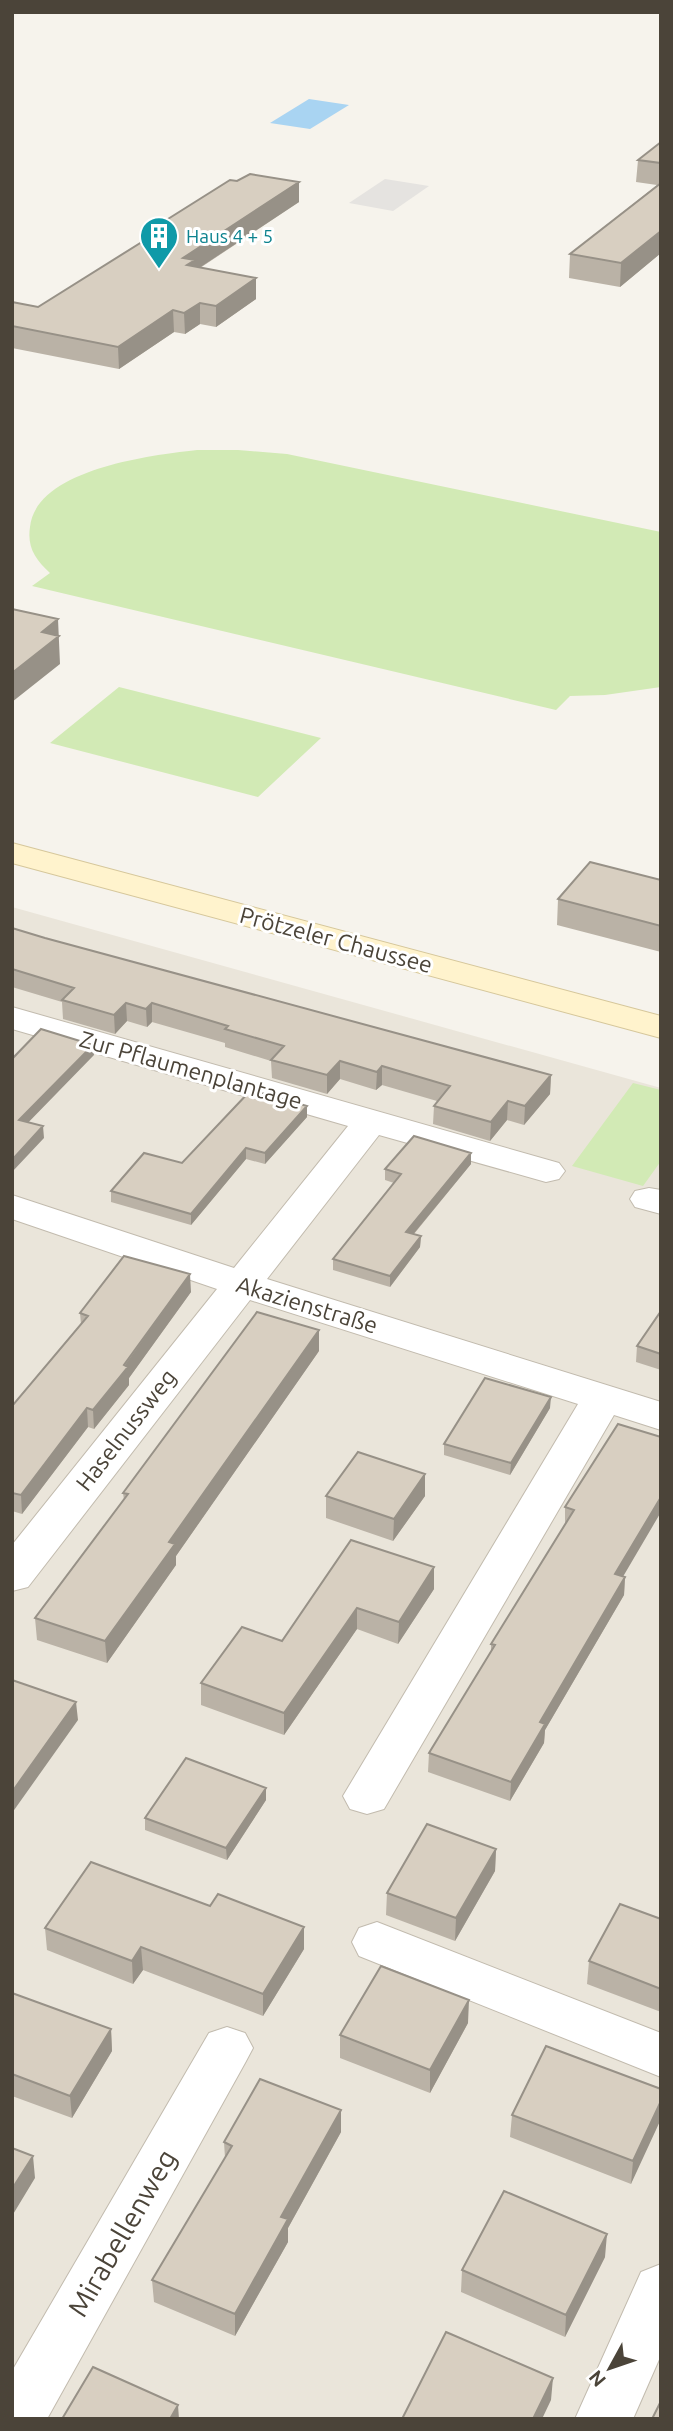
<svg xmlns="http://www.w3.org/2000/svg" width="673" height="2431" font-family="Ubuntu,sans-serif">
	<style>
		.residential { fill: #eae5da }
		.green { fill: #d2eab5 }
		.parking { fill: #e5e3e0 }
		.water { fill: #a9d4f2 }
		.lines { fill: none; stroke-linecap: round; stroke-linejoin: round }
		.street-casing { stroke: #c2bbae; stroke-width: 2 }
		.secondary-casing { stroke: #d6c79b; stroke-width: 2 }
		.street { fill: #fff; fill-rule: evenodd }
		.secondary { fill: #fff3cd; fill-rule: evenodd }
		.wall { fill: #bab2a6 }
		.shaded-wall { fill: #979187 }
		.building { fill: #d8cfc1; stroke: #979187; stroke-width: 2 }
		.labels { text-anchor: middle; stroke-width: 6; stroke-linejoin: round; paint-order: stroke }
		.far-culture-label { font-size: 19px; fill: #0d838f; stroke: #fff; text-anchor: start }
		.street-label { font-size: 23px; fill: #4b4439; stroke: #fff }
		.near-street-label { font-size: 28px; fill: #4b4439; stroke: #fff }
	</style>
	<rect width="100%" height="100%" fill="#f6f3ec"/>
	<path class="residential" d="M 12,907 L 661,1088 L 661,2419 L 12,2419 Z"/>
	<path class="green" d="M 197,450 L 238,450 L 287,454 L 661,532 L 661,687 L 605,695 L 570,696 L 556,710 L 32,586 L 50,573 C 35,559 27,547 30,527 C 36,469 152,455 197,450 Z
		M 119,687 L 321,738 L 258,797 L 50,743 Z
		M 633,1083 L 661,1090 L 661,1161 L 643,1186 L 572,1166 Z"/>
	<path class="parking" d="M 385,179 L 429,186 L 393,211 L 349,203 Z"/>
	<path class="water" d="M 309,99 L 349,105 L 310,129 L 270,123 Z"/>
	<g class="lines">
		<defs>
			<path id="street" d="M 12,1007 L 559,1163 L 565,1171 L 559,1179 L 546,1182 L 379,1135 L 267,1279 L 661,1402 L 661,1430 L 614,1415 L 384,1809 L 367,1814 L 350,1809 L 343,1796 L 578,1404 L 250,1300 L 28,1587 L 12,1591 L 12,1545 L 217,1289 L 12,1219 L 12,1195 L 234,1268 L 348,1126 L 12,1029 Z
				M 649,1188 L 661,1190 L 661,1214 L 635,1207 L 630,1199 L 635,1191 Z
				M 377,1922 L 661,2033 L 661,2077 L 359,1956 L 352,1942 L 359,1928 Z
				M 227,2027 L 245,2033 L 253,2048 L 245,2063 L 47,2419 L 12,2419 L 12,2371 L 209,2033 Z
				M 661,2264 L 661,2355 L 633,2419 L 575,2419 L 641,2272 Z"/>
			<path id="secondary" d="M 12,843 L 661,1016 L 661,1038 L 12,863 Z"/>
		</defs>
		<use href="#street" class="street-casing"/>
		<use href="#secondary" class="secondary-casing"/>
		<use href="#street" class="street"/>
		<use href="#secondary" class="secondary"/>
	</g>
	<path class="wall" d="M 661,142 L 661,253 L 620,287 L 569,278 L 570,254 L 657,185 L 636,182 L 638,160 Z
		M 237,181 L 299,182 L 299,202 L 200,268 L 256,278 L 256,299 L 216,327 L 200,324 L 185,334 L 174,332 L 119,369 L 12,348 L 12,302 L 38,307 L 160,231 L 160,224 Z
		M 661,880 L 661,952 L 557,925 L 558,899 Z
		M 12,928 L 45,938 L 551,1075 L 550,1094 L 524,1125 L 507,1120 L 490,1141 L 433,1124 L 434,1106 L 437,1101 L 382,1085 L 376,1090 L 340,1079 L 327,1094 L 272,1078 L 271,1061 L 225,1047 L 225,1043 L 152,1022 L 147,1027 L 127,1021 L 115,1034 L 63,1019 L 62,1002 L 12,987 Z
		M 307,1106 L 307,1117 L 265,1164 L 246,1159 L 191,1225 L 111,1202 L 111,1191 L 182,1163 Z
		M 471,1164 L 414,1234 L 421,1236 L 420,1247 L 390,1287 L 333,1270 L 333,1259 L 394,1183 L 385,1180 L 385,1169 Z
		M 191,1292 L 129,1378 L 129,1385 L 94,1429 L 88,1427 L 22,1514 L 12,1511 L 12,1406 L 81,1324 L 80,1313 Z
		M 661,1311 L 661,1370 L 636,1362 L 637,1346 Z
		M 319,1351 L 176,1556 L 176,1565 L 107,1663 L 37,1640 L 35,1618 L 124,1500 L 123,1493 Z
		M 550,1408 L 510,1475 L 444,1455 L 444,1444 Z
		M 618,1424 L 623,1576 L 625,1577 L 624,1595 L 545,1730 L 544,1743 L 510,1801 L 428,1772 L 429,1753 L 491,1652 L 491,1644 L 565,1526 L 565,1507 Z
		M 326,1496 L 425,1496 L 393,1541 L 326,1518 Z
		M 351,1540 L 434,1589 L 398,1644 L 357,1629 L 284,1735 L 201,1705 L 201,1683 L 282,1641 Z
		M 266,1788 L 266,1800 L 227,1860 L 145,1830 L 145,1818 Z
		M 496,1849 L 495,1871 L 455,1941 L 386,1915 L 387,1893 Z
		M 661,1919 L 661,2012 L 587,1984 L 589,1961 Z
		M 45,1928 L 304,1949 L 263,2016 L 143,1970 L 133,1984 L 47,1950 Z
		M 12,1993 L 111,2029 L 112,2051 L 72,2118 L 12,2096 Z
		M 468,2023 L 430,2093 L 340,2058 L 340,2035 Z
		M 661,2089 L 631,2184 L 510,2137 L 512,2115 Z
		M 341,2132 L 288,2228 L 288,2242 L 235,2336 L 154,2302 L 152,2280 L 225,2158 L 224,2142 Z
		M 605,2257 L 565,2337 L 461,2292 L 462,2270 Z"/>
	<path class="shaded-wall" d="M 299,182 L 299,202 L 196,270 L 196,281 L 183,258 Z
		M 661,231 L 661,253 L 620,287 L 621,263 Z
		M 256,278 L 256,299 L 216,327 L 216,306 Z
		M 200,303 L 200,324 L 185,334 L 184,313 Z
		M 173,310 L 174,332 L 119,369 L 118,347 Z
		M 58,619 L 60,664 L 12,702 L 12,673 L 42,632 Z
		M 126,1003 L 127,1021 L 115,1034 L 114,1015 Z
		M 152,1003 L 152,1022 L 147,1027 L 146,1009 Z
		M 93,1045 L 94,1055 L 20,1131 L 19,1120 Z
		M 340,1061 L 340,1079 L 327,1094 L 327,1075 Z
		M 382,1066 L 382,1085 L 376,1090 L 377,1072 Z
		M 551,1075 L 550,1094 L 524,1125 L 525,1106 Z
		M 508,1101 L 507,1120 L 490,1141 L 491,1122 Z
		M 307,1106 L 307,1117 L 265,1164 L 265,1153 Z
		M 43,1126 L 44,1138 L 12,1172 L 12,1160 Z
		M 246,1148 L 246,1159 L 191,1225 L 191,1214 Z
		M 471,1153 L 471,1164 L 406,1243 L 406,1232 Z
		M 421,1236 L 420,1247 L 390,1287 L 390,1276 Z
		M 190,1274 L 191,1292 L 129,1378 L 129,1385 L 94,1429 L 93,1410 Z
		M 319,1330 L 319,1351 L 176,1556 L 176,1565 L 107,1663 L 105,1641 L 169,1542 Z
		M 551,1397 L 550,1408 L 510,1475 L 511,1463 Z
		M 87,1408 L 88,1427 L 22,1514 L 21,1495 Z
		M 425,1474 L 425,1496 L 393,1541 L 394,1519 Z
		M 661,1497 L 661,1512 L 614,1592 L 615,1574 Z
		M 434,1567 L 434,1589 L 398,1644 L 399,1622 Z
		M 625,1577 L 624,1595 L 545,1730 L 544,1743 L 510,1801 L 511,1782 L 540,1722 Z
		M 357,1608 L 357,1629 L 284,1735 L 284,1713 Z
		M 76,1702 L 78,1720 L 12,1813 L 12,1792 Z
		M 266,1788 L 266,1800 L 227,1860 L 226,1848 Z
		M 496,1849 L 495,1871 L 455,1941 L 456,1918 Z
		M 304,1927 L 304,1949 L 263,2016 L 263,1994 Z
		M 141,1947 L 143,1970 L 133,1984 L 132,1961 Z
		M 469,2000 L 468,2023 L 430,2093 L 430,2070 Z
		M 111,2029 L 112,2051 L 72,2118 L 70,2096 Z
		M 661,2101 L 661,2119 L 631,2184 L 633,2161 Z
		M 341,2110 L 341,2132 L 288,2228 L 288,2242 L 235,2336 L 235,2314 L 281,2217 Z
		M 33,2156 L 35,2178 L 12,2216 L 12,2189 Z
		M 607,2234 L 605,2257 L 565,2337 L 566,2315 Z
		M 553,2378 L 551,2400 L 542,2419 L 533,2419 Z
		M 178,2405 L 179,2419 L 170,2419 Z"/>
	<path class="building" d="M 661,142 L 661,163 L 638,160 Z
		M 250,174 L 299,182 L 183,258 L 195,260 L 187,265 L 256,278 L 216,306 L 200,303 L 184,313 L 173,310 L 118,347 L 12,326 L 12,302 L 38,307 L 169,225 L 160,224 L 230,180 L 237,181 Z
		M 661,183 L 661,231 L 621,263 L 570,254 Z
		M 12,609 L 58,619 L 42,632 L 59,636 L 12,673 Z
		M 590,862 L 661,880 L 661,926 L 558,899 Z
		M 12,928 L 45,938 L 551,1075 L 525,1106 L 508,1101 L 491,1122 L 434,1106 L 450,1086 L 382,1066 L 377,1072 L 340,1061 L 327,1075 L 271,1060 L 284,1046 L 225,1029 L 228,1026 L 152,1003 L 146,1009 L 126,1003 L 114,1015 L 62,1000 L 74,988 L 12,969 Z
		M 41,1029 L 93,1045 L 19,1120 L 43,1126 L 12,1160 L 12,1059 Z
		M 251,1090 L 307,1106 L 265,1153 L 246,1148 L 191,1214 L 111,1191 L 144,1153 L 182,1163 Z
		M 414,1136 L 471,1153 L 406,1232 L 421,1236 L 390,1276 L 333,1259 L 401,1174 L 385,1169 Z
		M 124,1256 L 190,1274 L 124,1365 L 128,1367 L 93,1410 L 87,1408 L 21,1495 L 12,1493 L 12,1406 L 88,1316 L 80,1313 Z
		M 661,1311 L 661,1354 L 637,1346 Z
		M 257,1312 L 319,1330 L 169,1542 L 175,1544 L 105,1641 L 35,1618 L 128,1494 L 123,1493 Z
		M 485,1378 L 551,1397 L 511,1463 L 444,1444 Z
		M 618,1424 L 661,1437 L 661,1497 L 615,1574 L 625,1577 L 540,1722 L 545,1724 L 511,1782 L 429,1753 L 495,1645 L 491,1644 L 574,1510 L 565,1507 Z
		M 358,1452 L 425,1474 L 394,1519 L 326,1496 Z
		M 351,1540 L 434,1567 L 399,1622 L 357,1608 L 284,1713 L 201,1683 L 242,1627 L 282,1641 Z
		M 12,1680 L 76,1702 L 12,1792 Z
		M 186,1758 L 266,1788 L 226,1848 L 145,1818 Z
		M 427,1824 L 496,1849 L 456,1918 L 387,1893 Z
		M 91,1862 L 210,1906 L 218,1894 L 304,1927 L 263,1994 L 141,1947 L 132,1961 L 45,1928 Z
		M 620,1904 L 661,1919 L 661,1989 L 589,1961 Z
		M 381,1966 L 469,2000 L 430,2070 L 340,2035 Z
		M 12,1993 L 111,2029 L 70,2096 L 12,2074 Z
		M 546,2046 L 661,2089 L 661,2101 L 633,2161 L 512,2115 Z
		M 260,2079 L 341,2110 L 281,2217 L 288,2219 L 235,2314 L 152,2280 L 232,2146 L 224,2142 Z
		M 12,2148 L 33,2156 L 12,2189 Z
		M 504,2191 L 607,2234 L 566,2315 L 462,2270 Z
		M 446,2332 L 553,2378 L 533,2419 L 402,2419 Z
		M 93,2367 L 178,2405 L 170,2419 L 62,2419 Z
		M 661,2401 L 661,2419 L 652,2419 Z"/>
	<defs>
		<symbol id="building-pin" viewBox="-11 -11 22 30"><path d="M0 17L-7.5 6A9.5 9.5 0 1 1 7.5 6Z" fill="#0f9aa8" stroke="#fff"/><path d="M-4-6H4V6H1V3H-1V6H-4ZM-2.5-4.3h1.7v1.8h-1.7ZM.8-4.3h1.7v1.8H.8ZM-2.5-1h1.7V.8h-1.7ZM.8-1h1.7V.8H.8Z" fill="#fff"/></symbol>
	</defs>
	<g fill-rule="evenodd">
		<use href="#building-pin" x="137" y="214" width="44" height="60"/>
	</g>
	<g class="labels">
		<g class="far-culture-label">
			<text x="186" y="243">Haus 4 + 5</text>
		</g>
		<g class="street-label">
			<text transform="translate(336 940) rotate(15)" y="8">Prötzeler Chaussee</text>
			<text transform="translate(191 1070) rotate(16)" y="8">Zur Pflaumenplantage</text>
			<text transform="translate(307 1305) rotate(17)" y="8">Akazienstraße</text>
			<text transform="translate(126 1430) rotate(-52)" y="8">Haselnussweg</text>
		</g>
		<g class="near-street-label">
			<text transform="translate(122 2233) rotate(-60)" y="10">Mirabellenweg</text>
		</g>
	</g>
	<rect width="673" height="2431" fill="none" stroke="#4b4439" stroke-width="28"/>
	<g transform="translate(610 2368) rotate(230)" stroke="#ffffff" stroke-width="5" paint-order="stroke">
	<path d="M0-5L12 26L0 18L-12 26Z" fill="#4b4439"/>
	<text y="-10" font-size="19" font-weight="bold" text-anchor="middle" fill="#4b4439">N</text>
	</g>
</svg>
